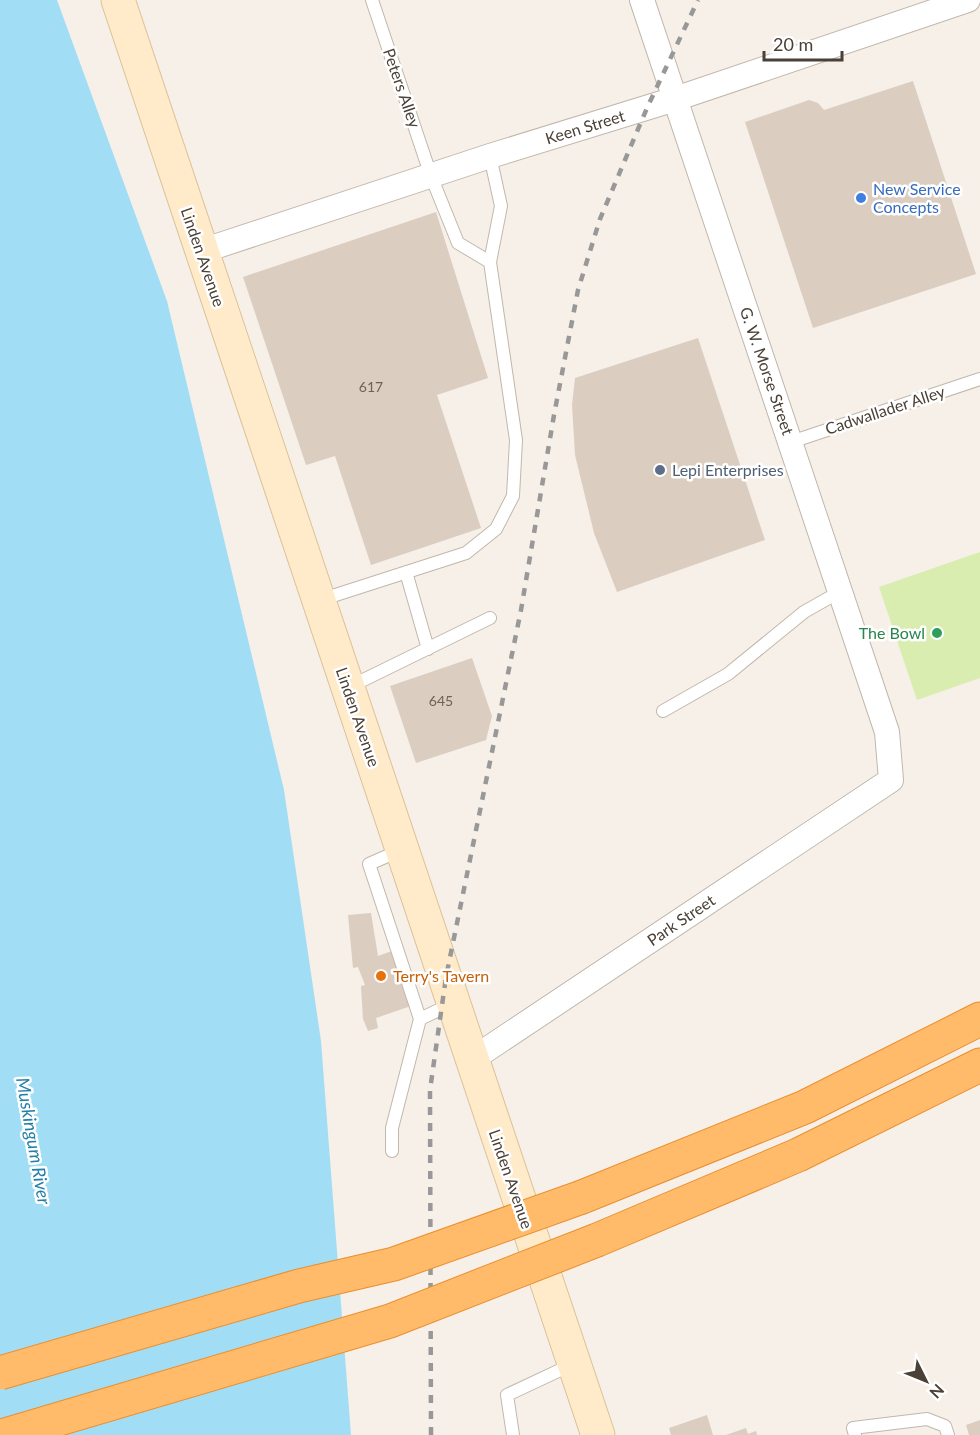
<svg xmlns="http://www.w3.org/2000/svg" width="980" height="1435" font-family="Lato,sans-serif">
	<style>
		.green { fill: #d8edaf }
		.water { fill: #a1def6 }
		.building { fill: #dbcdc0 }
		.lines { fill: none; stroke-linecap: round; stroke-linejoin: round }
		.service-casing { stroke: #c2b7aa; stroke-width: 14 }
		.minor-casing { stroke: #c2b7aa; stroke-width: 26 }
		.secondary-casing { stroke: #dcc197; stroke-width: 35 }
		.motorway-casing { stroke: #ea8e2e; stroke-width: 35 }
		.service { stroke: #fff; stroke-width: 12 }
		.minor { stroke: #fff; stroke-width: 24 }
		.secondary { stroke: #ffebc9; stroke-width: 33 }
		.motorway { stroke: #ffbb6a; stroke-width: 33 }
		.rail { stroke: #989898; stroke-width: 4.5; stroke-dasharray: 8 8; stroke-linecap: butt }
		.motorway-bridge-casing { stroke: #ea8e2e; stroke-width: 35; stroke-linecap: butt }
		.motorway-bridge { stroke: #ffbb6a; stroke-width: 33 }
		.shop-dot { fill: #3f7fe0; stroke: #fff; stroke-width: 2 }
		.service-dot { fill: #5c6f8a; stroke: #fff; stroke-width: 2 }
		.leisure-dot { fill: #2e9e5b; stroke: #fff; stroke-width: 2 }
		.food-dot { fill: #e8710a; stroke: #fff; stroke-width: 2 }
		.labels { text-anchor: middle; stroke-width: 5; stroke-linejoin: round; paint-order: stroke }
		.number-label { font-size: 14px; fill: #6e6358 }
		.street-label { font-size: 16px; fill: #4a4036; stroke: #fff }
		.shop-label { font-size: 16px; fill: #366cbe; stroke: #fff; text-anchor: start }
		.service-label { font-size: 16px; fill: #4e5e75; stroke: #fff; text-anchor: start }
		.leisure-label { font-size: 16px; fill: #27864d; stroke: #fff; text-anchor: end }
		.food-label { font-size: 16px; fill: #c56008; stroke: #fff; text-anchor: start }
		.water-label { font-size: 18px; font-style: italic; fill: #227fa6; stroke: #fff }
	</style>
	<rect width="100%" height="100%" fill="#f6f0e9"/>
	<path class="green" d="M 980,552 L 980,678 L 917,700 L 879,587 Z"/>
	<path class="water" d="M 0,0 L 57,0 L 167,301 L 284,790 L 321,1041 L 351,1435 L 0,1435 Z"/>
	<path class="building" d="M 913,81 L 976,274 L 813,328 L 745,122 L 809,100 L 818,103 L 824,110 Z
		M 436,212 L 488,378 L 437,395 L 481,528 L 371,565 L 335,456 L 306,465 L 243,277 Z
		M 698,338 L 765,540 L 617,592 L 594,533 L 575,455 L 572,405 L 575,378 Z
		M 472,658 L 492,716 L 486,740 L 416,763 L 390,686 Z
		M 371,913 L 378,956 L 392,951 L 411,1006 L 376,1018 L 378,1028 L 368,1031 L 363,1019 L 361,986 L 365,985 L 358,967 L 353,968 L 348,915 Z
		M 707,1415 L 713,1435 L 671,1435 L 669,1428 Z
		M 980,1420 L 980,1435 L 969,1435 L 966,1425 Z
		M 746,1428 L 748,1434 L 756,1431 L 757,1435 L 726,1435 Z"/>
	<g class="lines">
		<defs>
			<path id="service" d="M 372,0 L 431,176 L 458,243 L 490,262
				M 791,442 L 980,379
				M 406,572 L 428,649
				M 320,600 L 466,553 L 496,529 L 513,496 L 516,440 L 490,262 L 501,206 L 490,156
				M 349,687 L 490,618
				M 663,711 L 728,674 L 804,612 L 841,591
				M 420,1019 L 451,1004
				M 392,1151 L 392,1128 L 420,1019 L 369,864 L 401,850
				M 513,1435 L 507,1395 L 573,1364
				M 855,1435 L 853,1428 L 927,1419 L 945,1426 L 948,1435"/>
			<path id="minor" d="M 202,251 L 490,156 L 675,99 L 968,0
				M 471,1060 L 891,780 L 887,732 L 642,0"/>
			<path id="secondary" d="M 118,0 L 598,1435"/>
			<path id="motorway" d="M 582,1197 L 805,1107 L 980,1019
				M 597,1240 L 798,1155 L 980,1065"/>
		</defs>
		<use href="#service" class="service-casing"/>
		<use href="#minor" class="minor-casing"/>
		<use href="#secondary" class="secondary-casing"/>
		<use href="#motorway" class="motorway-casing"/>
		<use href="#service" class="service"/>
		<use href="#minor" class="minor"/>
		<use href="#secondary" class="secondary"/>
		<use href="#motorway" class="motorway"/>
		<path class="rail" d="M 431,1435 L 430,1090 L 446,977 L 521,610 L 554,415 L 578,290 L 600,219 L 647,108 L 698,0"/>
		<defs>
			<path id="motorway-bridge" d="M 0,1373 L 299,1286 L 394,1264 L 582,1197
				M 5,1435 L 390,1321 L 597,1240"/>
		</defs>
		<use href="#motorway-bridge" class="motorway-bridge-casing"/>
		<use href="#motorway-bridge" class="motorway-bridge"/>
	</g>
	<circle class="shop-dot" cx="861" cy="198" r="6"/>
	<circle class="service-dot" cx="660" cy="470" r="6"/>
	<circle class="leisure-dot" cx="937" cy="633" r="6"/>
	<circle class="food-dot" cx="381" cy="976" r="6"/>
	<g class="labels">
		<g class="number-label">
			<text x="371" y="392">617</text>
			<text x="441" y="706">645</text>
		</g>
		<g class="street-label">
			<text transform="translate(402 88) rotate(71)" y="6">Peters Alley</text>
			<text transform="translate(585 127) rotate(-17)" y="6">Keen Street</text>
			<text transform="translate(203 257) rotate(71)" y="6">Linden Avenue</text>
			<text transform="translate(767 371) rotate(71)" y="6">G. W. Morse Street</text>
			<text transform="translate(885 410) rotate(-18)" y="6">Cadwallader Alley</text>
			<text transform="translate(358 717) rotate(71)" y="6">Linden Avenue</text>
			<text transform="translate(681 920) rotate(-34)" y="6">Park Street</text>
			<text transform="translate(511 1179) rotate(71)" y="6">Linden Avenue</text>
		</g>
		<g class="shop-label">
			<text x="873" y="195">New Service<tspan x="873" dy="18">Concepts</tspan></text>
		</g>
		<g class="service-label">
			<text x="672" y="476">Lepi Enterprises</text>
		</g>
		<g class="leisure-label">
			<text x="925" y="639">The Bowl</text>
		</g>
		<g class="food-label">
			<text x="393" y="982">Terry's Tavern</text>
		</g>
		<g class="water-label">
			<text transform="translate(33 1141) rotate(80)" y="6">Muskingum River</text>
		</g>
	</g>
	<g transform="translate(926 1381) rotate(133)" stroke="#ffffff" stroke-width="4.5" paint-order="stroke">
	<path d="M0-4.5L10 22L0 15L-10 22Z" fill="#4a4036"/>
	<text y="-9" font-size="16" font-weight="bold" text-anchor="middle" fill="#4a4036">N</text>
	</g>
	<path d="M764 51v9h78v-9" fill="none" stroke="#4a4036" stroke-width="3"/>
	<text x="773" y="51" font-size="18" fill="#4a4036" stroke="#ffffff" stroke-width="4.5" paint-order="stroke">20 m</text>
</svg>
